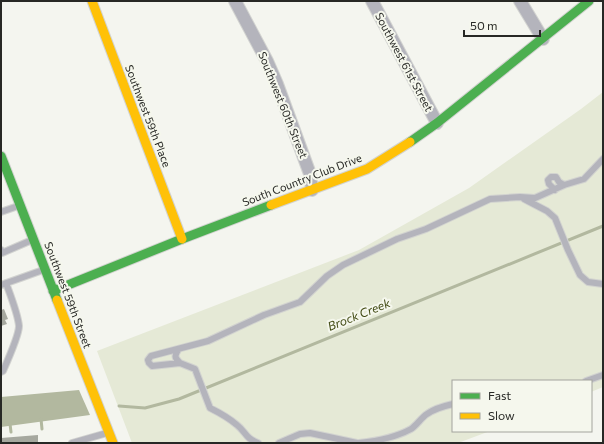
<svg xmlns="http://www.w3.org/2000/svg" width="604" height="444" font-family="Commissioner,sans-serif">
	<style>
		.green { fill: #e5e9d6 }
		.water { fill: #b2b89f }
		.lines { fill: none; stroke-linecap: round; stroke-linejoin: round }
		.stream { stroke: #b2b89f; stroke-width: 3 }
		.building { fill: #a6a89f }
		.lane-casing { stroke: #d2d3d0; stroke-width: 8 }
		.street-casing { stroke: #d2d3d0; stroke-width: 14 }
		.fast-casing { stroke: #d2d3d0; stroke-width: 11 }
		.slow-casing { stroke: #d2d3d0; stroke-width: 11 }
		.lane { stroke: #b4b4bc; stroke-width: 6 }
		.street { stroke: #b4b4bc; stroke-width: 12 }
		.fast { stroke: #4caf50; stroke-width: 9 }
		.slow { stroke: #ffc107; stroke-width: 9 }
		.labels { text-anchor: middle; stroke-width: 4; stroke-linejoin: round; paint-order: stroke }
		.street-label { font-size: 11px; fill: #272825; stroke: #f5f7ed }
		.water-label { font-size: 12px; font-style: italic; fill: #414a13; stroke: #f5f7ed }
	</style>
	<rect width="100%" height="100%" fill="#f4f5ef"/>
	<path class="green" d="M 603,92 L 603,387 L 591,392 L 591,381 L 453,381 L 453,431 L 490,431 L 458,443 L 132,443 L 97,351 L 359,250 L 469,188 L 581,109 Z"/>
	<path class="water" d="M 79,390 L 90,415 L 1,427 L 1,397 Z"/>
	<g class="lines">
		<path class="stream" d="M 119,406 L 145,408 L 179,399 L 603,226
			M 41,419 L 42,429
			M 10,424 L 11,432"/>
	</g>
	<path class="building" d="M 4,309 L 8,319 L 5,320 L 7,324 L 1,326 L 1,310 Z
		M 38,435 L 38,443 L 1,443 L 1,438 Z"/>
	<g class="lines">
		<defs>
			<path id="lane" d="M 555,190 L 549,184 L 548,180 L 551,177 L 556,177 L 559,182 L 564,185
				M 524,199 L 547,211 L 555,218 L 568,250 L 580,275 L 588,282 L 603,284
				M 1,212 L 18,206
				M 1,250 L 2,253 L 32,240
				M 1,285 L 43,270
				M 178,350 C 174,356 175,358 180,363
				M 1,372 L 3,371 C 7,362 19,335 19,326 C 18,314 10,294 6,283
				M 586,381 L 603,375
				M 72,443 L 107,433
				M 258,443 C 245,438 246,432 237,425 C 229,418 220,413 210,408 L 195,369 L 180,363 L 152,366 L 149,363 L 148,360 L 151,356 L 208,341 L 264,315 L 300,302 L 327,276 L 343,265 L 397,239 L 426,229 L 490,199 L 520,197 L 535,198 L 564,185 L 584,179 L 603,159
				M 279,443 L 300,434 L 310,433 L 357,443
				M 359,443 C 377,441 395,438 411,429 C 417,425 421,418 427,414 C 434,409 444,406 453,404"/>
			<path id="street" d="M 235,1 L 267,61 L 277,84 L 310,174 L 312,190
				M 372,1 L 437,123
				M 520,1 L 543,39"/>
			<path id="fast" d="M 410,142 L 437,123 L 589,1
				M 1,156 L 57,300
				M 53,291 L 182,239 L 271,205"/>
			<path id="slow" d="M 92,1 L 182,239
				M 271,205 L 367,169 L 410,142
				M 57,300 L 113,443"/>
		</defs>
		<use href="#lane" class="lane-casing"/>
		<use href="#street" class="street-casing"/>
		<use href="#fast" class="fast-casing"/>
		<use href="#slow" class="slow-casing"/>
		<use href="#lane" class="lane"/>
		<use href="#street" class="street"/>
		<use href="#fast" class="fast"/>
		<use href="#slow" class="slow"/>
	</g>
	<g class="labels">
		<g class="street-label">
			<text transform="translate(404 62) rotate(62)" y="4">Southwest 61st Street</text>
			<text transform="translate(283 105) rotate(68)" y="4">Southwest 60th Street</text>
			<text transform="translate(148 116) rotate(69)" y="4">Southwest 59th Place</text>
			<text transform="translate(302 180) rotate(-21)" y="4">South Country Club Drive</text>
			<text transform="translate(68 295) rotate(69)" y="4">Southwest 59th Street</text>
		</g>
		<g class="water-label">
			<text transform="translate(359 315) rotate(-22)" y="4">Brock Creek</text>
		</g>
	</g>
	<rect width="604" height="444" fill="none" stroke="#272825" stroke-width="4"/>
	<rect x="452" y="380" width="140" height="52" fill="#f5f7ed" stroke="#a3a49d"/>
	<rect x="460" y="393" width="20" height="6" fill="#4caf50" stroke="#a3a49d"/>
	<text x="488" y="400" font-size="12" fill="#272825">Fast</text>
	<rect x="460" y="413" width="20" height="6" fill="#ffc107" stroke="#a3a49d"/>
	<text x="488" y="420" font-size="12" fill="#272825">Slow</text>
	<path d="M464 30v6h76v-6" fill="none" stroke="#272825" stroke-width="2"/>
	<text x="470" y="30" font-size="12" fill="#272825" stroke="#f5f7ed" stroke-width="3" paint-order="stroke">50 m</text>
</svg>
